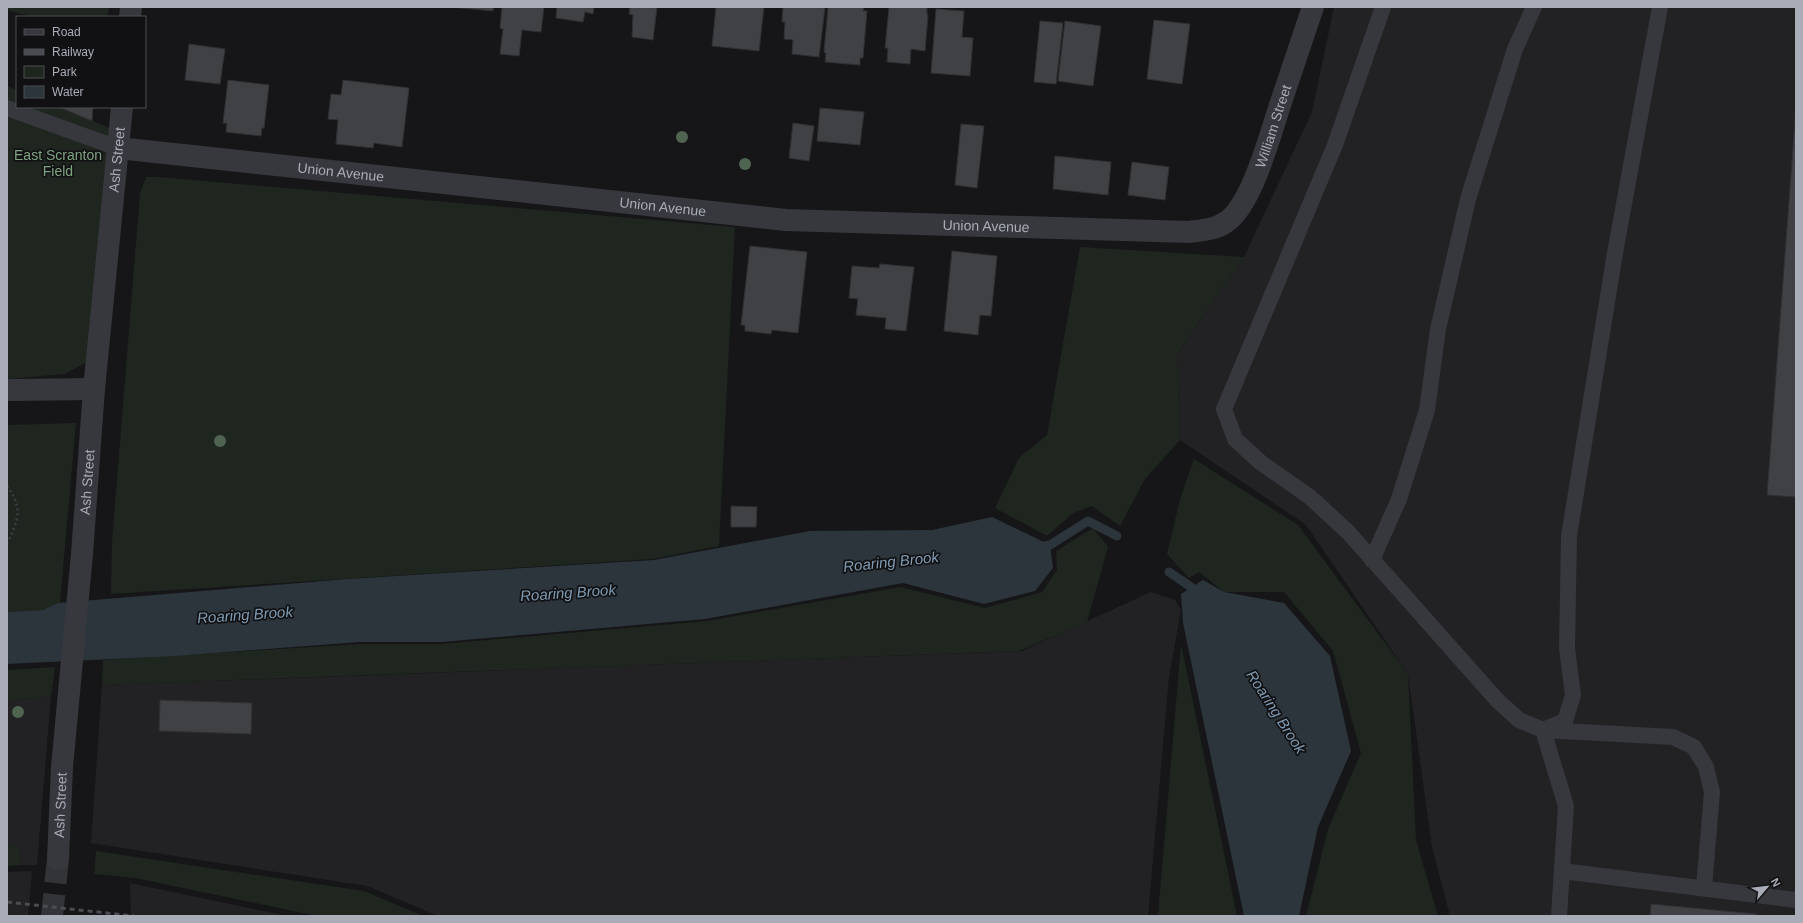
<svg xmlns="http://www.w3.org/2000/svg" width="1803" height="923" font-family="Helvetica,sans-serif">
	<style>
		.built { fill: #222225 }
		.green { fill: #1e261f }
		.water { fill: #2c353c }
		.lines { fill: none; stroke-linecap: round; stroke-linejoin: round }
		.stream { stroke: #2c353c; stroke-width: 9 }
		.building { fill: #404145; stroke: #303034 }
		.street-tunnel { stroke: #333438; stroke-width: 22; stroke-dasharray: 22 11; stroke-linecap: butt }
		.path { stroke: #3d3f44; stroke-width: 2.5; stroke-dasharray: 2 3; stroke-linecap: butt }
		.lane { stroke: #37383d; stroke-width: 16 }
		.street { stroke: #37383d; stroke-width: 22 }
		.rail { stroke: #4a4c52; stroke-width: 3; stroke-dasharray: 5 4; stroke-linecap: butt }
		.tree { fill: #506452 }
		.labels { text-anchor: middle; stroke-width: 3.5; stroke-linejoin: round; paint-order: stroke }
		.street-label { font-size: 14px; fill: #a8adb8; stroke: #111113 }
		.park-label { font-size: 14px; fill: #7fa381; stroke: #111113 }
		.water-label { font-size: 15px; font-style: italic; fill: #7f9bb3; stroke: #111113 }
	</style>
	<rect width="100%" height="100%" fill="#161618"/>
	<path class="built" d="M 1334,7 L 1796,7 L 1796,916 L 1450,916 L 1432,847 L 1408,674 L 1306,525 L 1180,440 L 1177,354 L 1244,257 L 1312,112 Z
		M 1151,592 L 1175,600 L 1181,610 L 1169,677 L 1148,916 L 438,916 L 367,886 L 91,843 L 102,685 L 1022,651 Z
		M 51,696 L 37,865 L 21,865 L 20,848 L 7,846 L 7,701 Z
		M 32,871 L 28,916 L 7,916 L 7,872 Z
		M 130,883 L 287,916 L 131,916 Z"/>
	<path class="green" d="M 7,7 L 109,7 L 108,17 L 33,17 L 7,10 Z
		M 7,86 L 17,90 L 17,107 L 59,107 L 110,128 L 94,358 L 65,374 L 7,379 Z
		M 146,177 L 158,177 L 735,227 L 719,546 L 653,559 L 111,594 L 112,542 L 140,193 Z
		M 1080,247 L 1244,257 L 1177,354 L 1180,440 L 1145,479 L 1120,526 L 1092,506 L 1073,513 L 1047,536 L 995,508 L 1019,458 L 1047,435 Z
		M 76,423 L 60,603 L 43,610 L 7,612 L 7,425 Z
		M 1194,459 L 1298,525 L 1408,674 L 1416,840 L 1438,916 L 1306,916 L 1328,829 L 1361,753 L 1333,651 L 1284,592 L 1224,592 L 1199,572 L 1189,578 L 1167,554 L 1180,499 Z
		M 1093,528 L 1108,547 L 1087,622 L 1019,651 L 102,685 L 103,660 L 359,644 L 442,644 L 707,621 L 901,587 L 985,608 L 1042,592 L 1057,570 L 1056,551 Z
		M 1181,644 L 1237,916 L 1158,916 Z
		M 55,667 L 51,696 L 7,701 L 7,670 Z
		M 7,846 L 20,847 L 21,865 L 7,866 Z
		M 96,851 L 364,891 L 423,916 L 317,916 L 135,878 L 94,874 Z"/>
	<path class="water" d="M 992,517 L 1050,545 L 1053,568 L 1035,591 L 984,604 L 903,583 L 705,619 L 442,642 L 359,642 L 175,656 L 7,664 L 7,612 L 43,610 L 58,603 L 348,579 L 654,560 L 810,531 L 932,530 Z
		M 1203,580 L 1224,592 L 1284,603 L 1330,656 L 1351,751 L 1318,827 L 1299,916 L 1244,916 L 1183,623 L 1181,594 Z"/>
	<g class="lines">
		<path class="stream" d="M 1039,547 L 1050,545 L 1088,521 L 1117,536
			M 1169,572 L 1191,587 L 1198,597"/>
	</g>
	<path class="building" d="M 451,7 L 494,7 L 493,11 Z
		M 502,7 L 544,7 L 541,32 L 522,30 L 519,56 L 500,54 L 503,29 L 500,28 Z
		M 557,7 L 594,7 L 593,14 L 585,12 L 583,22 L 556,18 Z
		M 630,7 L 657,7 L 653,40 L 632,37 L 633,15 L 629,14 Z
		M 716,7 L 764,7 L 759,51 L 712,46 Z
		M 783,7 L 825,7 L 819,57 L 792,54 L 793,40 L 784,39 L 785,22 L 782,22 Z
		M 832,7 L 864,7 L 863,11 L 867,11 L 863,58 L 860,58 L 860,65 L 825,62 L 826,53 L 824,52 L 828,8 Z
		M 889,7 L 927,7 L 927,15 L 928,15 L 925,51 L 911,49 L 910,64 L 887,62 L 888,48 L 885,48 Z
		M 936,9 L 964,11 L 962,37 L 973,38 L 970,76 L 931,73 Z
		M 1154,20 L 1190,24 L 1182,84 L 1147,79 Z
		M 1040,21 L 1063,23 L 1056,84 L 1034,82 Z
		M 1065,21 L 1101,26 L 1093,86 L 1058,81 Z
		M 189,44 L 225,49 L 220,84 L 185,80 Z
		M 228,80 L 269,85 L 264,128 L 262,128 L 261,136 L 226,132 L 227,123 L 223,123 Z
		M 343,80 L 409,88 L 402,147 L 374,143 L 373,148 L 336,144 L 338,120 L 328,119 L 331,94 L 341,95 Z
		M 59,107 L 93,107 L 92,121 Z
		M 1796,107 L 1796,497 L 1767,495 Z
		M 820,108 L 864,112 L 860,145 L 817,141 Z
		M 793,123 L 814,126 L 809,161 L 789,158 Z
		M 961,124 L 984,126 L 977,188 L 955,185 Z
		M 1055,156 L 1111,162 L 1108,195 L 1053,189 Z
		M 1132,162 L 1169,167 L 1165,200 L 1128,195 Z
		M 750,246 L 807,252 L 798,333 L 772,330 L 771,334 L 745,331 L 745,325 L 741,325 Z
		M 952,251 L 997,256 L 991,316 L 980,315 L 978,335 L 944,331 Z
		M 880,264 L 914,267 L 906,331 L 885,329 L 886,318 L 856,315 L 858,299 L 849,298 L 852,266 L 879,268 Z
		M 731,506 L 757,507 L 756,527 L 731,527 Z
		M 160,700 L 252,703 L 251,734 L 159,731 Z
		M 1651,904 L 1757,914 L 1756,916 L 1650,916 Z"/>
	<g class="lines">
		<path class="street-tunnel" d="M 52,916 L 58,859"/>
		<path class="path" d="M 7,486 C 17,500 21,511 14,528 C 12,533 10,539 7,543"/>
		<path class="lane" d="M 1383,7 L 1335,145 L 1224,409 L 1235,439 L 1260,462 L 1310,497 L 1348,532 L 1497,700 L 1519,720 L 1543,730 L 1565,721 L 1573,695 L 1567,648 L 1569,536 L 1615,253 L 1660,7
			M 7,108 L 118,148
			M 1372,560 L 1399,499 L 1427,410 L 1438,329 L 1468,199 L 1515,49 L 1534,7
			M 1562,871 L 1796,900
			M 1559,916 L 1566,806 L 1543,730 L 1673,737 L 1694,747 L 1706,767 L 1712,792 L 1704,888"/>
		<g class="street">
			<path d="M 130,17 L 131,7"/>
			<path id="s1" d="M 118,148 L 786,220 L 1189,232 C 1202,230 1215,230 1226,222 C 1252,205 1270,135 1280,105 C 1291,72 1302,40 1313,7"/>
			<path d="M 7,390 L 94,389"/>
			<path id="s2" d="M 58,859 L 62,767 L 82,554 L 94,389 L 122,107"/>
		</g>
		<path class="rail" d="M 7,902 L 134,916"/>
	</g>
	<g class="tree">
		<circle cx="682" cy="137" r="6"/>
		<circle cx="745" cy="164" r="6"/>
		<circle cx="220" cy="441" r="6"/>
		<circle cx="18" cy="712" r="6"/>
	</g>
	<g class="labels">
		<g class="street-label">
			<text dy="5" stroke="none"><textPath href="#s1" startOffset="1222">William Street</textPath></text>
			<text dy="5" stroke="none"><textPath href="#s2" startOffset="702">Ash Street</textPath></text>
			<text dy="5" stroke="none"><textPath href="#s1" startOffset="224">Union Avenue</textPath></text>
			<text dy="5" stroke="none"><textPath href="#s1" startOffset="548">Union Avenue</textPath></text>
			<text dy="5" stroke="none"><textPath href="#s1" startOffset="872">Union Avenue</textPath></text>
			<text dy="5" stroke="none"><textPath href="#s2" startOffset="378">Ash Street</textPath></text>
			<text dy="5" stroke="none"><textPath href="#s2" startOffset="54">Ash Street</textPath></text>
		</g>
		<g class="park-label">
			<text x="58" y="160">East Scranton<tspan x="58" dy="16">Field</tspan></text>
		</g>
		<g class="water-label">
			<text transform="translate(891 562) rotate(-6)" y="5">Roaring Brook</text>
			<text transform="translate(568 593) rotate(-4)" y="5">Roaring Brook</text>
			<text transform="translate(245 615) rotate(-4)" y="5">Roaring Brook</text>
			<text transform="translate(1276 712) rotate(57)" y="5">Roaring Brook</text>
		</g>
	</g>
	<rect width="1803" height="923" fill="none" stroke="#a8adb8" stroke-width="16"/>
	<rect x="16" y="16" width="130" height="92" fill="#111113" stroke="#4d4f55"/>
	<rect x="24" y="29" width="20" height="6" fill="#37383d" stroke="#4d4f55"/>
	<text x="52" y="36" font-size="12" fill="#a8adb8">Road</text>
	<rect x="24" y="49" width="20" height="6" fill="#4a4c52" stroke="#4d4f55"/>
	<text x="52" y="56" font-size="12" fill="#a8adb8">Railway</text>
	<rect x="24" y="66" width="20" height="12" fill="#1e261f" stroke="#4d4f55"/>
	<text x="52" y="76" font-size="12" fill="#a8adb8">Park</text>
	<rect x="24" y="86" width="20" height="12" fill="#2c353c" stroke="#4d4f55"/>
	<text x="52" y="96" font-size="12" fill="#a8adb8">Water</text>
	<g transform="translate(1767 887) rotate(62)" stroke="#111113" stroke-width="3" paint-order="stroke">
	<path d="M0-3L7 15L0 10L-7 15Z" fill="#a8adb8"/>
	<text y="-6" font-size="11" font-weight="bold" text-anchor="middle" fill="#a8adb8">N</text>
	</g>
</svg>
